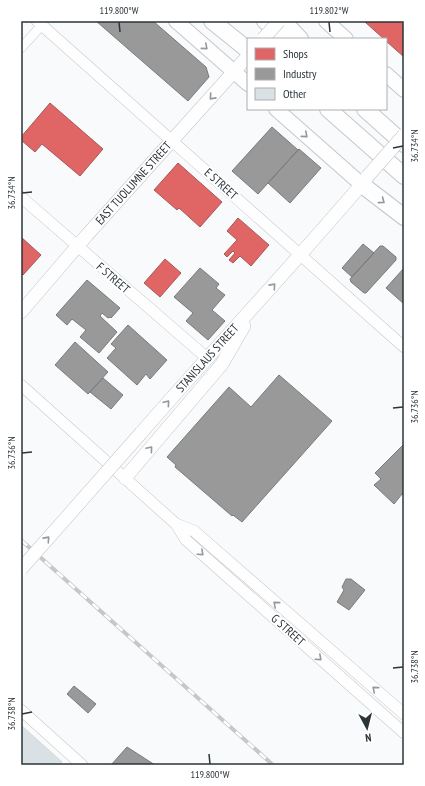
<svg xmlns="http://www.w3.org/2000/svg" width="425" height="786" font-family="'PT Sans Narrow',sans-serif">
	<style>
		.shops { fill: #e06666; stroke: #aa5758 }
		.industry { fill: #999; stroke: #787b7c }
		.building { fill: #dae1e5; stroke: #d4d9dd }
		.lines { fill: none; stroke-linecap: round; stroke-linejoin: round }
		.minor-casing { stroke: #c3c8cc; stroke-width: 10 }
		.tertiary-casing { stroke: #c3c8cc; stroke-width: 12 }
		.secondary-casing { stroke: #c3c8cc; stroke-width: 14 }
		.primary-casing { stroke: #c3c8cc; stroke-width: 16 }
		.motorway-casing { stroke: #c3c8cc; stroke-width: 18 }
		.minor { stroke: #fefeff; stroke-width: 9 }
		.tertiary { stroke: #fefeff; stroke-width: 11 }
		.secondary { stroke: #fefeff; stroke-width: 13 }
		.primary { stroke: #fefeff; stroke-width: 14 }
		.motorway { stroke: #fefeff; stroke-width: 16 }
		.rail-casing { stroke: #c6c7c7; stroke-width: 4 }
		.rail { stroke: #fff; stroke-width: 2.5; stroke-dasharray: 8; stroke-linecap: butt }
		.secondary-bridge-casing { stroke: #c3c8cc; stroke-width: 14; stroke-linecap: butt }
		.secondary-bridge { stroke: #fefeff; stroke-width: 13 }
		.oneway { stroke: #94999c }
		.ticks { fill: none; stroke: #2b3439; stroke-width: 1.5 }
		.labels { text-anchor: middle; stroke-width: 4; stroke-linejoin: round; paint-order: stroke }
		.street-label { font-size: 12px; fill: #2b3439; stroke: #fff }
		.neatline { fill: none; stroke: #2b3439; stroke-width: 1.5 }
		.ticks-label { font-size: 10px; text-anchor: middle; fill: #2b3439 }
	</style>
	<rect width="100%" height="100%" fill="#f8fafc"/>
	<path class="shops" d="M 367,21 L 404,21 L 404,57 L 386,41 L 386,39 L 384,39 L 365,22 Z
		M 50,103 L 103,149 L 80,176 L 42,144 L 35,152 L 21,140 L 21,137 Z
		M 178,163 L 222,202 L 200,227 L 179,208 L 177,210 L 154,190 Z
		M 238,218 L 269,245 L 251,266 L 240,256 L 233,263 L 229,260 L 235,253 L 233,251 L 227,257 L 224,254 L 237,240 L 227,231 Z
		M 21,237 L 41,255 L 23,275 L 21,273 Z
		M 165,259 L 181,273 L 160,297 L 144,283 Z"/>
	<path class="industry" d="M 96,21 L 153,21 L 206,67 L 209,77 L 188,101 Z
		M 272,127 L 298,150 L 258,194 L 232,171 Z
		M 299,149 L 321,168 L 290,203 L 268,183 Z
		M 363,244 L 374,253 L 352,277 L 342,268 Z
		M 380,246 L 383,246 L 396,257 L 396,260 L 366,293 L 364,293 L 351,282 L 350,279 Z
		M 200,268 L 219,284 L 216,288 L 225,295 L 212,310 L 225,321 L 208,340 L 186,321 L 193,313 L 174,297 Z
		M 404,268 L 404,304 L 386,288 Z
		M 87,280 L 120,308 L 111,318 L 110,317 L 108,318 L 102,313 L 100,316 L 117,332 L 99,353 L 80,337 L 86,330 L 72,319 L 67,325 L 56,315 Z
		M 128,325 L 167,360 L 150,379 L 146,374 L 137,385 L 107,358 L 116,348 L 111,344 Z
		M 75,342 L 108,372 L 88,394 L 55,365 Z
		M 279,375 L 332,421 L 242,522 L 233,515 L 232,516 L 175,467 L 176,465 L 167,457 L 229,387 L 251,407 Z
		M 103,378 L 123,395 L 111,409 L 90,392 Z
		M 404,444 L 404,496 L 402,494 L 394,504 L 374,485 L 381,479 L 375,473 Z
		M 346,579 L 351,579 L 365,590 L 349,610 L 337,602 L 344,590 L 342,587 Z
		M 74,686 L 96,704 L 88,713 L 67,694 Z
		M 127,747 L 155,765 L 111,765 Z"/>
	<path class="building" d="M 22,726 L 62,762 L 59,765 L 21,765 L 21,728 Z"/>
	<g class="lines">
		<defs>
			<path id="minor" d="M 21,48 L 42,25"/>
			<path id="tertiary" d="M 37,21 L 404,347
				M 21,197 L 207,358
				M 21,385 L 176,524 L 186,540 L 404,733
				M 176,524 L 194,531 L 404,714
				M 21,710 L 82,765"/>
			<g id="secondary">
				<path id="s1" d="M 21,312 L 87,235 L 248,56"/>
				<path id="s2" d="M 141,433 C 216,347 294,264 367,178"/>
				<path d="M 125,478 L 222,364 L 244,326"/>
			</g>
			<path id="primary" d="M 176,21 L 248,84
				M 326,21 L 346,39
				M 386,74 L 404,90
				M 276,109 L 361,184"/>
			<path id="motorway" d="M 212,21 L 248,50
				M 265,21 L 286,39
				M 283,21 L 300,39
				M 328,109 L 404,176
				M 365,109 L 404,144
				M 361,184 L 404,217"/>
		</defs>
		<use href="#minor" class="minor-casing"/>
		<use href="#tertiary" class="tertiary-casing"/>
		<use href="#secondary" class="secondary-casing"/>
		<use href="#primary" class="primary-casing"/>
		<use href="#motorway" class="motorway-casing"/>
		<use href="#minor" class="minor"/>
		<use href="#tertiary" class="tertiary"/>
		<use href="#secondary" class="secondary"/>
		<use href="#primary" class="primary"/>
		<use href="#motorway" class="motorway"/>
		<defs>
			<path id="rail" d="M 21,540 L 273,765"/>
		</defs>
		<use href="#rail" class="rail-casing"/>
		<use href="#rail" class="rail"/>
		<defs>
			<path id="secondary-bridge" d="M 263,39 L 279,21
				M 367,177 L 404,135
				M 21,569 L 141,433"/>
		</defs>
		<use href="#secondary-bridge" class="secondary-bridge-casing"/>
		<use href="#secondary-bridge" class="secondary-bridge"/>
	</g>
	<defs><path id="oneway-chevron" d="M-2-3.5L2.5 0L-2 3.5" fill="none" stroke-width="1.6" stroke-linecap="round" stroke-linejoin="round"/></defs>
	<g class="oneway">
		<use href="#oneway-chevron" transform="translate(205 47) rotate(41)"/>
		<use href="#oneway-chevron" transform="translate(212 97) rotate(132)"/>
		<use href="#oneway-chevron" transform="translate(305 135) rotate(41)"/>
		<use href="#oneway-chevron" transform="translate(382 201) rotate(37)"/>
		<use href="#oneway-chevron" transform="translate(273 286) rotate(-48)"/>
		<use href="#oneway-chevron" transform="translate(167 403) rotate(-49)"/>
		<use href="#oneway-chevron" transform="translate(150 449) rotate(-50)"/>
		<use href="#oneway-chevron" transform="translate(47 539) rotate(-48)"/>
		<use href="#oneway-chevron" transform="translate(201 553) rotate(42)"/>
		<use href="#oneway-chevron" transform="translate(276 604) rotate(-139)"/>
		<use href="#oneway-chevron" transform="translate(319 658) rotate(42)"/>
		<use href="#oneway-chevron" transform="translate(375 689) rotate(-139)"/>
	</g>
	<path class="ticks" d="M 119,22 L 120,32M 329,22 L 330,32M 393,148 L 403,146M 22,193 L 32,192M 393,408 L 403,407M 22,453 L 32,452M 393,668 L 403,667M 22,714 L 32,712M 209,754 L 210,764"/>
	<g class="labels">
		<g class="street-label">
			<text dy="4" stroke="none"><textPath href="#s1" startOffset="171">EAST TUOLUMNE STREET</textPath></text>
			<text transform="translate(221 184) rotate(42)" y="4">E STREET</text>
			<text transform="translate(113 278) rotate(41)" y="4">F STREET</text>
			<text dy="4" stroke="none"><textPath href="#s2" startOffset="100">STANISLAUS STREET</textPath></text>
			<text transform="translate(288 630) rotate(42)" y="4">G STREET</text>
		</g>
	</g>
	<rect width="425" height="786" fill="none" stroke="#ffffff" stroke-width="44"/>
	<rect x="247" y="38" width="140" height="72" fill="#ffffff" stroke="#aaaeb0"/>
	<rect x="255" y="48" width="20" height="12" fill="#e06666" stroke="#aaaeb0"/>
	<text x="283" y="58" font-size="12" fill="#2b3439">Shops</text>
	<rect x="255" y="68" width="20" height="12" fill="#999999" stroke="#aaaeb0"/>
	<text x="283" y="78" font-size="12" fill="#2b3439">Industry</text>
	<rect x="255" y="88" width="20" height="12" fill="#dae1e5" stroke="#aaaeb0"/>
	<text x="283" y="98" font-size="12" fill="#2b3439">Other</text>
	<g transform="translate(367 728) rotate(173)" stroke="#ffffff" stroke-width="3" paint-order="stroke">
	<path d="M0-3L7 15L0 10L-7 15Z" fill="#2b3439"/>
	<text y="-6" font-size="11" font-weight="bold" text-anchor="middle" fill="#2b3439">N</text>
	</g>
	<rect x="22" y="22" width="381" height="742" class="neatline"/>
	<g class="ticks-label">
		<text x="119" y="14">119.800°W</text>
		<text x="329" y="14">119.802°W</text>
		<text transform="translate(414 146) rotate(-90)" y="4">36.734°N</text>
		<text transform="translate(11 193) rotate(-90)" y="4">36.734°N</text>
		<text transform="translate(414 407) rotate(-90)" y="4">36.736°N</text>
		<text transform="translate(11 453) rotate(-90)" y="4">36.736°N</text>
		<text transform="translate(414 667) rotate(-90)" y="4">36.738°N</text>
		<text transform="translate(11 714) rotate(-90)" y="4">36.738°N</text>
		<text x="210" y="778">119.800°W</text>
	</g>
</svg>
